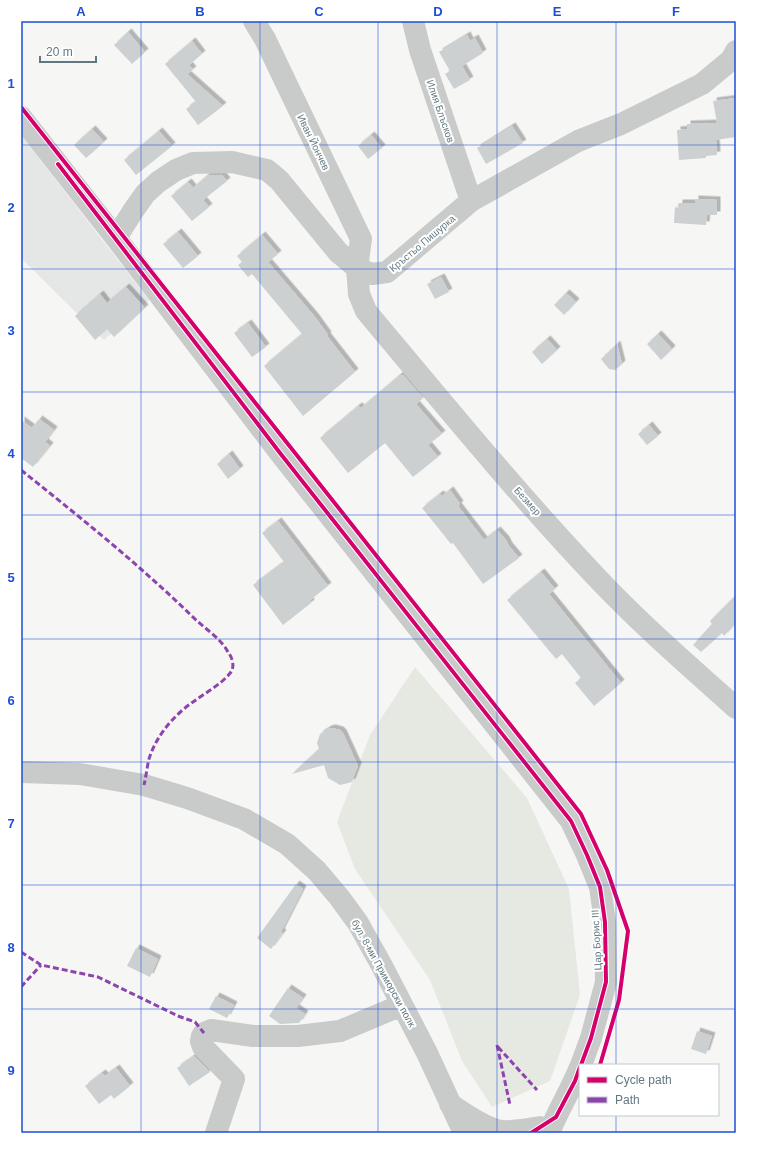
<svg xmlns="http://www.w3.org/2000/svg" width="757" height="1154" font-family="Helvetica,sans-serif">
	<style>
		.built { fill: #e5e7e6 }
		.green { fill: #e6e8e2 }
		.building { fill: #cdd0d0; filter: url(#shadow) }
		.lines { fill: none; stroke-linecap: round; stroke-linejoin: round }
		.minor { stroke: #c9cbcb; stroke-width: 22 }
		.quiet { stroke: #8e44ad; stroke-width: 3; stroke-dasharray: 6 3; stroke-linecap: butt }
		.cycleway-casing { stroke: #fff; stroke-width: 6 }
		.cycleway { stroke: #d6006c; stroke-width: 4 }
		.grid { fill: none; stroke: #1d4ed8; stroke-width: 1; stroke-opacity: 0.55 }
		.labels { text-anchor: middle; stroke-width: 4; stroke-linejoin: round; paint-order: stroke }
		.street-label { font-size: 10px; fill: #617881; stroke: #fff }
		.neatline { fill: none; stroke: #1d4ed8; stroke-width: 1.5 }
		.grid-label { font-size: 13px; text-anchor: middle; font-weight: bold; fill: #1d4ed8 }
	</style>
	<defs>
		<filter id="shadow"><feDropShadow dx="3.5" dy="-3.5" stdDeviation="0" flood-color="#0004"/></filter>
	</defs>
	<rect width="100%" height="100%" fill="#f6f6f5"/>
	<path class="built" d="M 21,135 L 149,300 L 104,340 L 21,258 Z"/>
	<path class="green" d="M 415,667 L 527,798 L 569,889 L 580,995 L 550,1081 L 492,1107 L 462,1061 L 430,980 L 355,869 L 337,822 L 370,735 Z"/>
	<path class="building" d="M 128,32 L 145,52 L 132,64 L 114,45 Z
		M 467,35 L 470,41 L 475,38 L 483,53 L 462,66 L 470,80 L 454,89 L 445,74 L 450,71 L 439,52 Z
		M 192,41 L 202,54 L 189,65 L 193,70 L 187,74 L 223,106 L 198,125 L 186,109 L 196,102 L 165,64 Z
		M 736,98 L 736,137 L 716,140 L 717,155 L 706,156 L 706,158 L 679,160 L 677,130 L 687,129 L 687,124 L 717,123 L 713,101 Z
		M 512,126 L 523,143 L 486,164 L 477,148 Z
		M 92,129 L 104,142 L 86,158 L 74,145 Z
		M 159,131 L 172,146 L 136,175 L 124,160 Z
		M 371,135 L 382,148 L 368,159 L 358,146 Z
		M 208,175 L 222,175 L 227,181 L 203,200 L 209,207 L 192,221 L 171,196 L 188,182 L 193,188 Z
		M 695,199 L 717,200 L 717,215 L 707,215 L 706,225 L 674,223 L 675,207 L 679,208 L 679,203 L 695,203 Z
		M 178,232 L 198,256 L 183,268 L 163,244 Z
		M 262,235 L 278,254 L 268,262 L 315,317 L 328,335 L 327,336 L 355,372 L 303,416 L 264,366 L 302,334 L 252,274 L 248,277 L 238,265 L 242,262 L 237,256 Z
		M 441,277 L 449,292 L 435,299 L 427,284 Z
		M 126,287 L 145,308 L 114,337 L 107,329 L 95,340 L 75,316 L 100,294 L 107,303 Z
		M 566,293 L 576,302 L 564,315 L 554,305 Z
		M 248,323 L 266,347 L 252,357 L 234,333 Z
		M 658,334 L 672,349 L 661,360 L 647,344 Z
		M 547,339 L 557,350 L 542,364 L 532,352 Z
		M 617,344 L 622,364 L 615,370 L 609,369 L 601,359 Z
		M 400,375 L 401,376 L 403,375 L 423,398 L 416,404 L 442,434 L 428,445 L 438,457 L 413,477 L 385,443 L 348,473 L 320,438 L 357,407 L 359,406 L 361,408 Z
		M 39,419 L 54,430 L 45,442 L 50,446 L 33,467 L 21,458 L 21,420 L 32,428 Z
		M 649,425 L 658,436 L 647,445 L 638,434 Z
		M 229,454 L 240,469 L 228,479 L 217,464 Z
		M 450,490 L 460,504 L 458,506 L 484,540 L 497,530 L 506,540 L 509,546 L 519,558 L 483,584 L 453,543 L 451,544 L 422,508 L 440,494 L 442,496 Z
		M 278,521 L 328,586 L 310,600 L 311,603 L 283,625 L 253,585 L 284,562 L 262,533 Z
		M 541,572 L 555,589 L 549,594 L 621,683 L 594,706 L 575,683 L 581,678 L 562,654 L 556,659 L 507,600 Z
		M 736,595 L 736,623 L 724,636 L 722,633 L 701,652 L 693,645 L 712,624 L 710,621 Z
		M 332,728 L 340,730 L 343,733 L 358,766 L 352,782 L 340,785 L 328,778 L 324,765 L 292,774 L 319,749 L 317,743 L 320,734 L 328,729 Z
		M 296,884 L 303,889 L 281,932 L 283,933 L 271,949 L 257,938 Z
		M 136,948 L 158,959 L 150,977 L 127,966 Z
		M 288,988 L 303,998 L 296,1008 L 305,1014 L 299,1023 L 280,1024 L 269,1016 Z
		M 216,996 L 234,1005 L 227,1018 L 209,1009 Z
		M 697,1031 L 712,1036 L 706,1054 L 691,1049 Z
		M 194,1056 L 210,1072 L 189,1086 L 177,1068 Z
		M 116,1068 L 130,1086 L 114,1099 L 111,1095 L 99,1104 L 85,1086 L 102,1073 L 105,1076 Z"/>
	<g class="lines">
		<path class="minor" d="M 254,21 L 265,39 L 361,239 L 357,268 L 359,294 L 366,311 C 443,403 519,496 601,582 C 644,627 690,667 736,708
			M 413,21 L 420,50 L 471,201
			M 21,117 L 116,238 L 280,453 L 571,821 L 587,855 L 600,887 L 605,922 L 606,982 L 591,1038 L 581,1065
			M 116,238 L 133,211 L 145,194 L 158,182 L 176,170 L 193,163 L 232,162 L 267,170 L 279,180 L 338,252 L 357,268 L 372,274 L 387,272 L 471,201 L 578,141 L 621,124 L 702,84 L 731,60 L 736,51
			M 21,772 L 80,774 L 144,785 L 187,798 L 244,819 L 287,844 L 317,871 L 339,897 L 358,923 L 382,966 L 427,1053 L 464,1133
			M 450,1104 C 464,1113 487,1130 503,1131 C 515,1132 528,1129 540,1127
			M 216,1133 L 234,1079 L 203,1047 L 201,1041 L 202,1036 L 204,1033 L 211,1030 L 253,1036 L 298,1036 L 340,1031 L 402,1005
			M 549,1133 C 558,1110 571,1090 580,1067"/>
		<path class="quiet" d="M 21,470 C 81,518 141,566 196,620 C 207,630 221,639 228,652 C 232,657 235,666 231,672 C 222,684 205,693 193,702 C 174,715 156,736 149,759 C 147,767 146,777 144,785
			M 21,952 L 41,965 L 98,977 L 178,1016 L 195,1022 L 204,1033
			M 21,987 L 41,965
			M 497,1045 L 510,1105
			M 498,1047 L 537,1090"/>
		<defs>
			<path id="cycleway" d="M 21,107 L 581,814 L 607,870 L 628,931 L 619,1000 L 600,1065
				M 58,164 L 280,453 L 571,821 L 587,855 L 600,887 L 605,922 L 606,982 L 591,1038 L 581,1065
				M 531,1133 L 556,1117 L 575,1081 L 580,1067"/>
		</defs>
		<use href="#cycleway" class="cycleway-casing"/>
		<use href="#cycleway" class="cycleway"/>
	</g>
	<path class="grid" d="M 141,21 L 141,1133M 260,21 L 260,1133M 378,21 L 378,1133M 497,21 L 497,1133M 616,21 L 616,1065M 21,145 L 736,145M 21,269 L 736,269M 21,392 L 736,392M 21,515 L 736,515M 21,639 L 736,639M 21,762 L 736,762M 21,885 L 736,885M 21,1009 L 736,1009M 616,1115 L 616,1133"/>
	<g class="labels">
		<g class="street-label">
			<text transform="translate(441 111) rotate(71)" y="4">Илия Блъсков</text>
			<text transform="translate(314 142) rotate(64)" y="4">Иван Йончев</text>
			<text transform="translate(422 243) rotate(-40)" y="4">Кръстьо Пишурка</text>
			<text transform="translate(528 501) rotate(48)" y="4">Безмер</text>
			<text transform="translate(596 940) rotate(-93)" y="4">Цар Борис III</text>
			<text transform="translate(384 973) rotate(61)" y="4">бул. 8-ми Приморски полк</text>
		</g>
	</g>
	<rect width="757" height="1154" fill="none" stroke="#ffffff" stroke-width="44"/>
	<rect x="579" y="1064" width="140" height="52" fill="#ffffff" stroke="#c0c9cd"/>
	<rect x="587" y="1077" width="20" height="6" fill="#d6006c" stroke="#c0c9cd"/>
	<text x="615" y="1084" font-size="12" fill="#617881">Cycle path</text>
	<rect x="587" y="1097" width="20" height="6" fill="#8e44ad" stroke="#c0c9cd"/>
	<text x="615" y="1104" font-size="12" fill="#617881">Path</text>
	<path d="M40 56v6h56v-6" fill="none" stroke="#617881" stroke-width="2"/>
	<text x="46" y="56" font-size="12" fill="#617881" stroke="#ffffff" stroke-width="3" paint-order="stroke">20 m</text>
	<rect x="22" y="22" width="713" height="1110" class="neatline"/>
	<g class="grid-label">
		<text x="81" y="16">A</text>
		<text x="200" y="16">B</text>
		<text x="319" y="16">C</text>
		<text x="438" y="16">D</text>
		<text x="557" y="16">E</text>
		<text x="676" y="16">F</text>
		<text x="11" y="88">1</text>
		<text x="11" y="212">2</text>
		<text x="11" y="335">3</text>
		<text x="11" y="458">4</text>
		<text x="11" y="582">5</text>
		<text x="11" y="705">6</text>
		<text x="11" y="828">7</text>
		<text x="11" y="952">8</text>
		<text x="11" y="1075">9</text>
	</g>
</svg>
